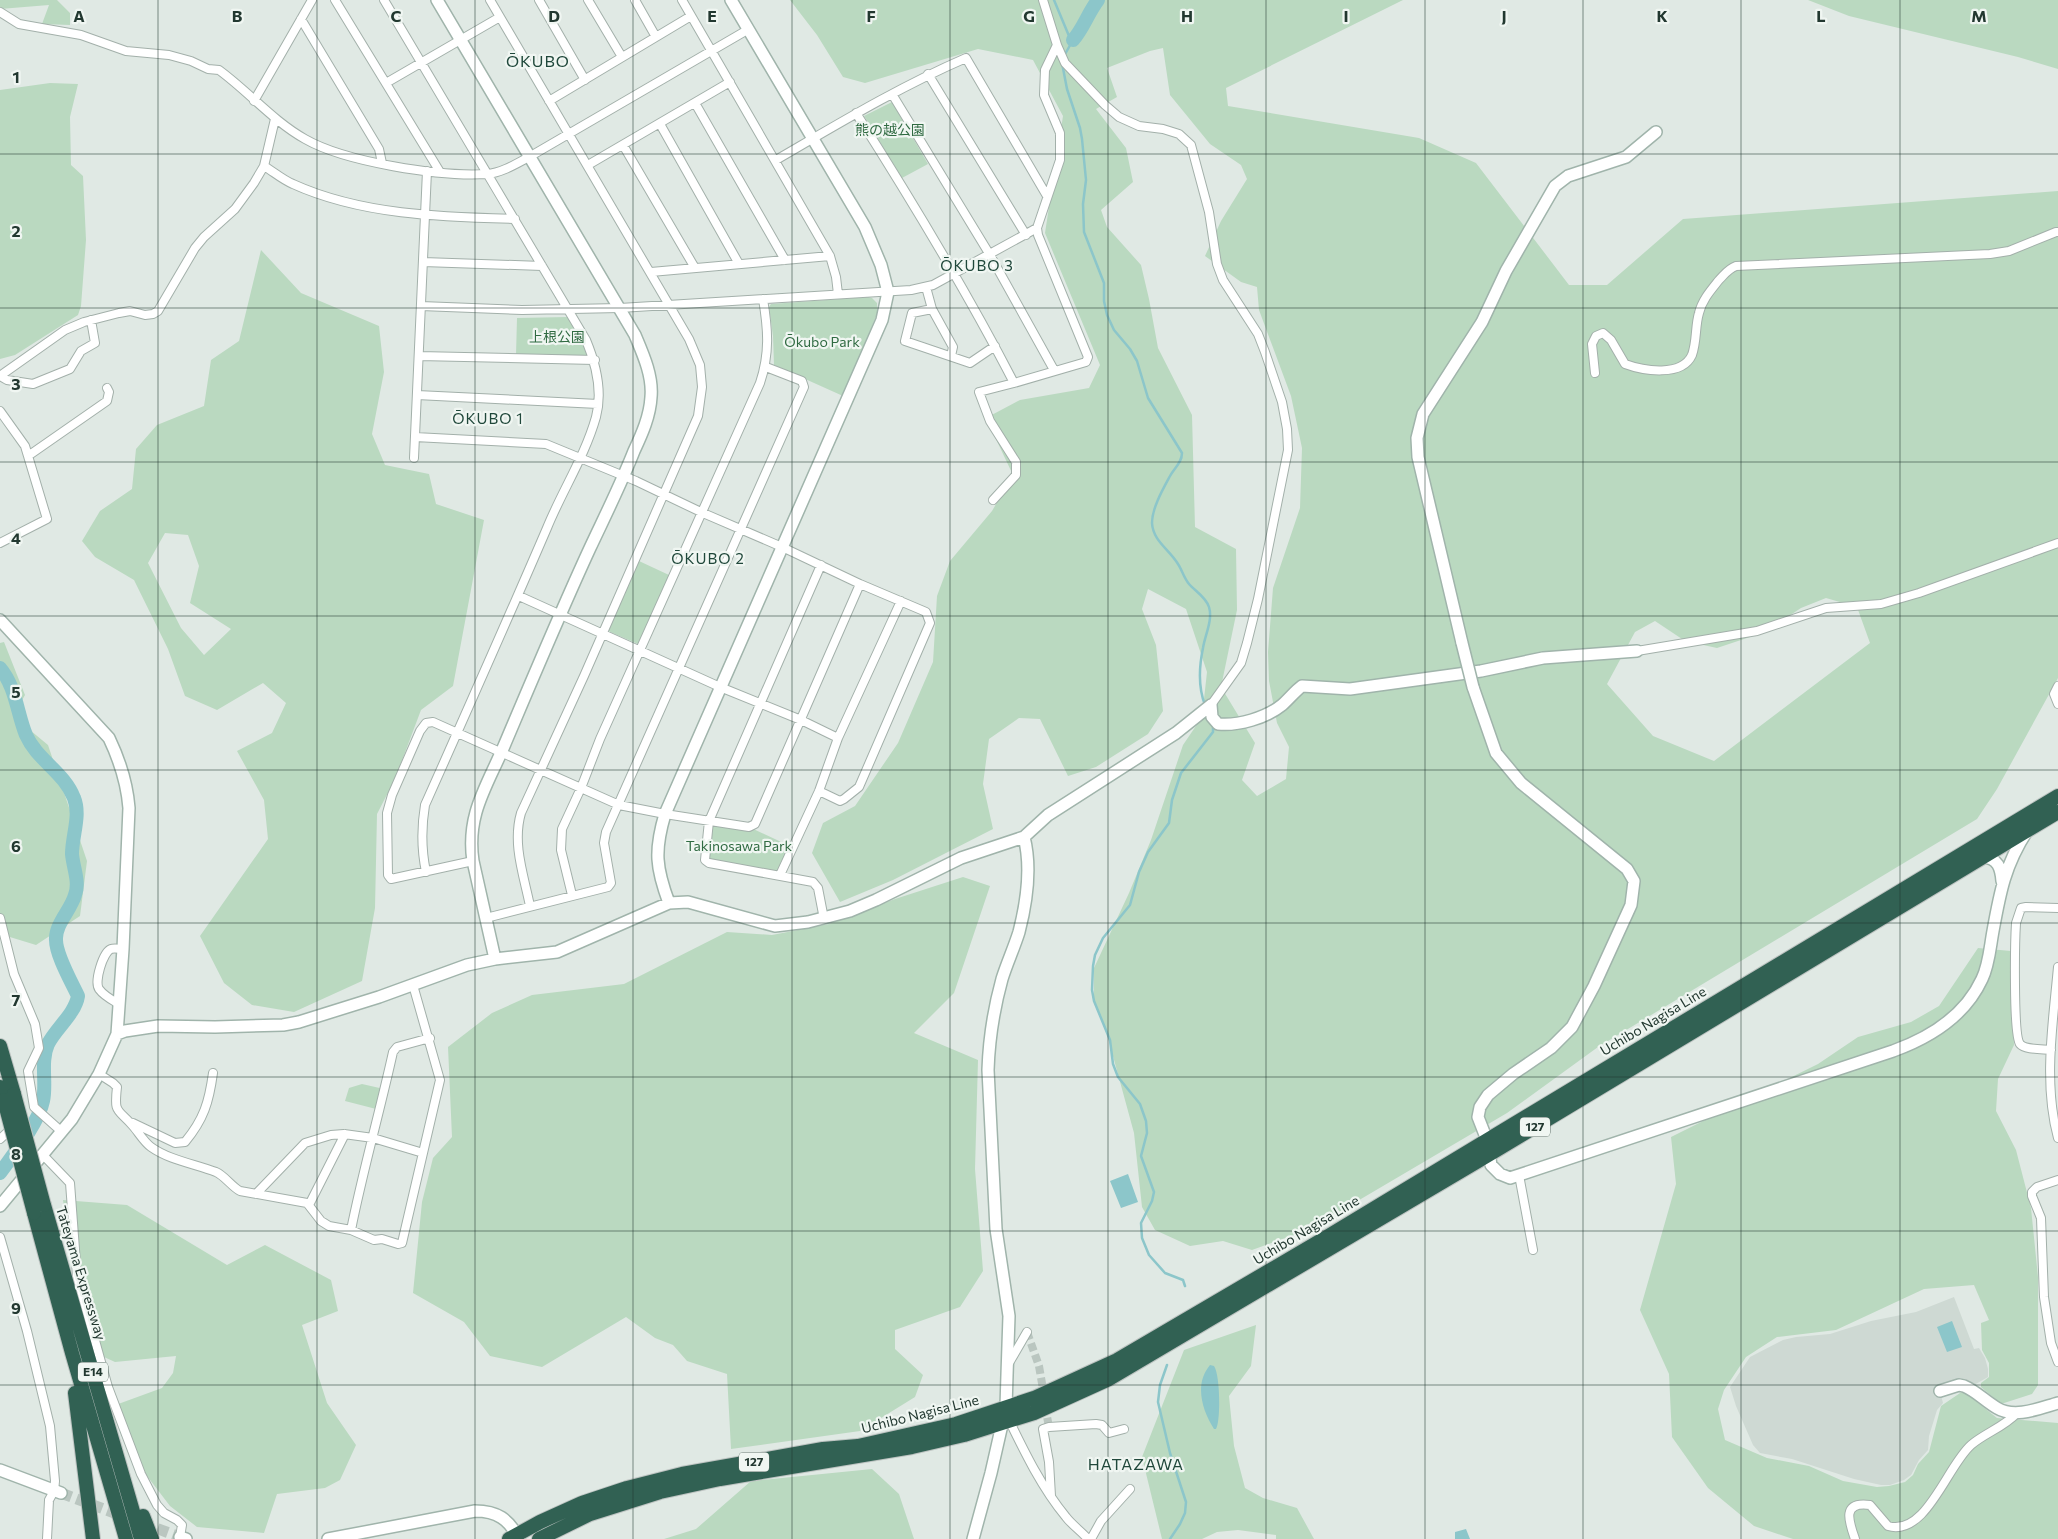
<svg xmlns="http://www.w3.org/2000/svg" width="2058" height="1539" font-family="Commissioner,'Noto Sans JP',sans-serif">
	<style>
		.built { fill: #ced9d3 }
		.green { fill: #bad9c0; fill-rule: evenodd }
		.water { fill: #8cc6ca }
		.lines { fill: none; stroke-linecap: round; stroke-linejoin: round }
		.stream { stroke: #8cc6ca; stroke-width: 2.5 }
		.river { stroke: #8cc6ca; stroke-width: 14 }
		.street-tunnel { stroke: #bac6c0; stroke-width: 8; stroke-dasharray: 8 4; stroke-linecap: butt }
		.secondary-tunnel { stroke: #bac6c0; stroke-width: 11; stroke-dasharray: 11 5.5; stroke-linecap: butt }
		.street-casing { stroke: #a3b0aa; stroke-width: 10 }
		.secondary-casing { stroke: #a0b4ab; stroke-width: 14 }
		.highway-casing { stroke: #bdc3c1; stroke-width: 16 }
		.street { stroke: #fff; stroke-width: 8 }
		.secondary { stroke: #fff; stroke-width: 11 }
		.highway { stroke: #316153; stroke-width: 14 }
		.secondary-bridge-casing { stroke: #a0b4ab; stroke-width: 14; stroke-linecap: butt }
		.highway-bridge-casing { stroke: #bdc3c1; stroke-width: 16; stroke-linecap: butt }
		.secondary-bridge { stroke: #fff; stroke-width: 11 }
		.highway-bridge { stroke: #316153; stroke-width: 14 }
		.grid { fill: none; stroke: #223830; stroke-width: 1; stroke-opacity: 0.55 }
		.labels { text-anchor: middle; stroke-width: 4.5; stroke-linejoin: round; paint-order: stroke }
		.shield { fill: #f0f6f2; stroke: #60716a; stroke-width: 1 }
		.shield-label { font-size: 12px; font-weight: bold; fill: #223830 }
		.park-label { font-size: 14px; fill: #306b42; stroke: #f0f6f2 }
		.street-label { font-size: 14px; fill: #223830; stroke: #f0f6f2 }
		.neighbourhood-label { font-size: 15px; letter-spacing: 1px; fill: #20483b; stroke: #f0f6f2 }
		.quarter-label { font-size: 16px; letter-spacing: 1px; fill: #20483b; stroke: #f0f6f2 }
		.grid-label { font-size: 16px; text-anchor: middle; font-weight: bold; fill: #223830; stroke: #f0f6f2; stroke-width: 4.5; stroke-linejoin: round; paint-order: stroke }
	</style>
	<rect width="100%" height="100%" fill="#e0e9e4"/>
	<path class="built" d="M 1954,1297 L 1974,1349 L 1979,1348 L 1985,1358 L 1988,1369 L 1988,1377 L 1974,1385 L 1967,1382 L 1939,1388 L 1943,1403 L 1937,1410 L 1929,1436 L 1928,1450 L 1919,1460 L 1911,1475 L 1904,1480 L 1890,1485 L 1881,1485 L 1854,1479 L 1792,1459 L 1760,1453 L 1753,1445 L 1736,1406 L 1730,1387 L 1750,1357 L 1783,1340 L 1796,1337 L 1830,1334 L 1871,1321 L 1916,1312 Z"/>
	<path class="green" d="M 0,0 L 57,0 L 70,13 L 70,25 L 42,24 L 49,5 L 0,9 Z
		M 790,0 L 1403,0 L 1226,88 L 1228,106 L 1419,138 L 1476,163 L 1569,285 L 1607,285 L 1683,219 L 2058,191 L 2058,678 L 1997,789 L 1977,819 L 1598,1047 L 1507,1113 L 1310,1229 L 1252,1250 L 1223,1241 L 1190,1246 L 1155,1230 L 1142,1207 L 1134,1133 L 1107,1034 L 1094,1002 L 1094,968 L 1129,893 L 1151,840 L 1183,745 L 1202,717 L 1207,672 L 1186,609 L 1148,589 L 1142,609 L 1156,645 L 1163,711 L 1148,734 L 1096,767 L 1068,776 L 1040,719 L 1019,718 L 989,739 L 983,784 L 993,829 L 893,880 L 840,902 L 812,853 L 823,823 L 855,806 L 898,743 L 933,662 L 937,596 L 950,561 L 992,511 L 1013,475 L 986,418 L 1020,400 L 1089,388 L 1100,365 L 1045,233 L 1063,116 L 1033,60 L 978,49 L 865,83 L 843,77 L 817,35 ZM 1163,48 L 1170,95 L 1210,144 L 1241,165 L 1247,179 L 1221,221 L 1205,256 L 1241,282 L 1257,287 L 1259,310 L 1291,396 L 1302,448 L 1300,508 L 1273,588 L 1268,652 L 1269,681 L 1277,723 L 1289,747 L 1286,779 L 1257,796 L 1242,780 L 1255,743 L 1221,687 L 1237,610 L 1236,549 L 1195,527 L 1192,415 L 1158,348 L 1149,299 L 1141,265 L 1107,227 L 1101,210 L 1133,182 L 1126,148 L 1096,109 L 1117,97 L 1107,68 L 1150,51 ZM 1826,598 L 1857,607 L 1870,643 L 1714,761 L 1653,736 L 1607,684 L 1635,632 L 1655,621 L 1685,641 L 1717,648 L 1765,632 L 1801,608 Z
		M 1808,0 L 2058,0 L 2058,69 L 2018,57 L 1849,16 Z
		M 50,83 L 78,84 L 70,117 L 71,165 L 83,176 L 86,240 L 81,306 L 78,315 L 15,355 L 0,359 L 0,90 Z
		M 892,102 L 928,164 L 902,178 L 864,116 Z
		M 261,250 L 301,293 L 379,326 L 384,372 L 372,434 L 385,465 L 429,474 L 436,504 L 484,520 L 453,686 L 421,710 L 395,779 L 377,814 L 375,908 L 362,981 L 294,1012 L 252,1005 L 224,983 L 200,936 L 268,839 L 264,800 L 237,751 L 272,733 L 286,703 L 263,683 L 217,710 L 185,696 L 168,649 L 134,580 L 95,557 L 82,541 L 100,511 L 132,489 L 136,449 L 157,425 L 204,406 L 211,360 L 239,341 ZM 165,533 L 188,535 L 199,566 L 190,603 L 231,629 L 204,655 L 181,628 L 148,563 Z
		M 868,297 L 872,298 L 877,303 L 877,314 L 843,396 L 774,365 L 773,336 L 769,307 L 771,304 Z
		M 567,317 C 575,327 589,345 587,358 L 516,355 L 517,318 Z
		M 639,561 L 669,575 L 638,644 L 608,631 Z
		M 4,642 L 25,695 L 13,716 L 48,745 L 87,861 L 80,916 L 36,945 L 0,934 L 0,643 Z
		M 709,821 L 749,827 L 792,847 L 780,875 L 705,860 Z
		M 963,877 L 990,886 L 954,993 L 914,1033 L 978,1060 L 975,1169 L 983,1271 L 960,1307 L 895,1330 L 895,1349 L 923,1375 L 915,1397 L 860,1431 L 731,1449 L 727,1374 L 687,1361 L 673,1345 L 655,1338 L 626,1317 L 542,1367 L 490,1356 L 464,1322 L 413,1293 L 422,1202 L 433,1158 L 452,1137 L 448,1047 L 492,1013 L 532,995 L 624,984 L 727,932 L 772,935 L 829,924 L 895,899 Z
		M 1978,948 L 2011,951 L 2014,1045 L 1998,1079 L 1996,1111 L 2016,1150 L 2031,1208 L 2038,1277 L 2038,1385 L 2032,1394 L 2001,1404 L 1981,1387 L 1981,1383 L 1989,1377 L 1989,1363 L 1982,1350 L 1981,1323 L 1989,1320 L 1974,1285 L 1924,1289 L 1836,1330 L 1777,1337 L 1746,1357 L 1724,1390 L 1718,1409 L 1725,1440 L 1767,1458 L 1809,1466 L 1843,1481 L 1877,1487 L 1889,1486 L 1905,1482 L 1913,1475 L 1918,1464 L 1929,1452 L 1941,1406 L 1963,1391 L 1997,1418 L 2058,1423 L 2058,1539 L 1793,1539 L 1754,1526 L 1708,1488 L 1672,1437 L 1669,1374 L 1640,1310 L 1676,1184 L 1671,1137 L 1818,1064 L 1858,1037 L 1911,1022 L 1939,1006 Z
		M 362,1084 L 384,1089 L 380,1110 L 345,1101 L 349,1088 Z
		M 63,1200 L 127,1205 L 227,1265 L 265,1245 L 331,1280 L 338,1311 L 302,1325 L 327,1403 L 356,1445 L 340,1480 L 325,1488 L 277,1494 L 264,1533 L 197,1527 L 170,1506 L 134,1459 L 110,1407 L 162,1388 L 173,1373 L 176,1356 L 115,1362 L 93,1352 L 69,1246 Z
		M 1256,1325 L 1251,1366 L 1229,1396 L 1234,1446 L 1245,1488 L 1263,1498 L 1297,1508 L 1314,1539 L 1276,1539 L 1276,1535 L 1238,1530 L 1217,1532 L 1202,1539 L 1162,1539 L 1142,1457 L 1184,1350 Z
		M 872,1469 L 899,1494 L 914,1539 L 664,1539 L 696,1529 L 751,1481 Z"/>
	<path class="water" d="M 1128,1174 L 1138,1202 L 1121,1208 L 1110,1181 Z
		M 1952,1321 L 1962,1347 L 1947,1352 L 1937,1327 Z
		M 1210,1365 L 1214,1366 C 1220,1374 1221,1420 1216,1429 L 1214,1429 C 1202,1410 1194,1384 1210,1365 Z
		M 1466,1529 L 1470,1539 L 1455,1539 L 1455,1532 Z"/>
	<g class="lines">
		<path class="stream" d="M 1054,0 L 1069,36 L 1073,40 L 1064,56
			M 1062,63 L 1067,89 L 1080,128 L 1082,139 L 1086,180 L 1083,204 L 1084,232 L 1104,283 L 1104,301 L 1107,315 L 1114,330 L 1130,349 L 1137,361 L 1148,398 L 1182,453 C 1182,463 1174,468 1170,476 C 1163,489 1152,508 1152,523 C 1153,541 1169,549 1178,564 C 1182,570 1184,578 1189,584 C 1195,591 1206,597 1209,607 C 1213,620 1205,635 1203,648 C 1199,667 1198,687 1205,705
			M 1185,1286 L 1183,1280 L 1165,1273 L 1149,1255 L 1142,1238 L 1141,1223 L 1152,1201 L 1154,1192 L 1141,1156 L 1147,1133 L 1146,1121 L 1140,1104 L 1118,1077 L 1113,1064 L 1110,1040 L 1094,1001 L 1092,990 L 1093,966 L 1095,955 L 1103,938 L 1130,905 L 1139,872 L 1148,852 L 1169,823 L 1172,800 L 1181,773 L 1213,732 L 1213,724
			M 1167,1365 L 1160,1385 L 1158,1402 L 1170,1453 L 1186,1502 L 1185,1513 L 1180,1524 L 1170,1539"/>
		<path class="river" d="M 1073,40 C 1083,29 1088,13 1098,0
			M 0,668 C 16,687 17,713 26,735 C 37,760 64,772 74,798 C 81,815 72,836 72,854 C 73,867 80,882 75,895 C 71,910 55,924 56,940 C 56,955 71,981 78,996 C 75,1014 56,1028 48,1044 C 40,1062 47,1083 43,1101 C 39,1122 13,1155 0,1173"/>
		<path class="street-tunnel" d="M 1027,1332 L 1039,1366 L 1044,1395
			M 1045,1406 L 1049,1427"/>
		<path class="secondary-tunnel" d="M 61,1493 L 125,1517
			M 142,1523 L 180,1537"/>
		<defs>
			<path id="street" d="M 335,0 L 440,172
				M 384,0 L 586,340 C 596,364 603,391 596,417 C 585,456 562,491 547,528 C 507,621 466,713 425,805 C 421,829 421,848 426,872
				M 490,0 L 689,339 L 700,365 L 702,387 L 698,416 L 584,676 L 521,813 C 512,844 524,876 530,906
				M 539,0 L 585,80
				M 588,0 L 622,57
				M 635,0 L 656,37
				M 682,0 L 830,256 L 836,277 L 838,294
				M 1043,0 L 1057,45 L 1065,63 L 1105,105 L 1119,117 L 1139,126 L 1163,129 L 1179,134 L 1191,145 L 1209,212 L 1217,264 L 1223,280 L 1258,334 L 1265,352 L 1282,402 L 1287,429 L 1288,450 L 1258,599 L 1247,643 L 1241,663 L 1211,705
				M 0,12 L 19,24 L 81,35 L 126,51 L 169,55 L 191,61 L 208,69 L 219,70 C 249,92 273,121 305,139 C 345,162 440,177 487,174 C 501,173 516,164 529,157 L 749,29
				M 301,19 L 379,149 L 382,163
				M 928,74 L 1026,235
				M 386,83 L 500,17
				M 892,94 L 990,255 L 1054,370
				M 254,101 L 312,0
				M 549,101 L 691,16
				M 695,103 L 785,260
				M 856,113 C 912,201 966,290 1014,383 L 1086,362 L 1088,357 L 1038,235 L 1037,228 L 1060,160 L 1060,133 L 1044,95 L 1045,70 L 1057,45
				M 660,124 L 739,264
				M 623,145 L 695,268
				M 776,160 C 838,124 899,87 966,58 L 1047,196
				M 588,165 L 730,82
				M 264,166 C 274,172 283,180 293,184 C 361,215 442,217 515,219
				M 423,262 L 542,266
				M 651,272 L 830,256
				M 926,287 L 932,309 L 912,313 L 905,341 L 970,363 L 995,346
				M 421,306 L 522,310 L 620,308 L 911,290 L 933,285 L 1037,228
				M 932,309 L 953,347 L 951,356
				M 419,356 L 595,360
				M 1595,373 L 1592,344 L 1596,336 L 1603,333 L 1611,340 L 1625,364 C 1644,371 1682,377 1692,355 C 1697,341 1695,326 1699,313 C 1702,300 1711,290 1719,280 C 1725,274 1728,269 1736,266 L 1990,254 L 2009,251 L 2056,232 L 2058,232
				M 0,376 L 65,330 L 84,322 L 119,313 L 130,311 L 145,315 L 153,314 L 158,311 L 195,248 L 204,237 L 235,209 L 254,183 L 264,166 L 275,119
				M 0,376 L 7,380 L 33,384 L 70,369 L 81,351 L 95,343 L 91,320
				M 417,395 L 598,404
				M 0,411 L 25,446 L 47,519 L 0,543
				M 415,437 L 546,444 L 636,481 L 703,513 L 782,547 L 860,584 L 926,612 L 930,623 L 859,787 L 844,799 L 840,801 L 819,791
				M 28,456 L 107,401 L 109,392 L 107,388
				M 414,458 L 427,171
				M 993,500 L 1016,475 L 1016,462 L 990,421 L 979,392 L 1014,383
				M 821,565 L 709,821 L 705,860 L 709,863 L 813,882 L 818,888 L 824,919
				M 519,596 L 720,687 L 801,720 L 838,738
				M 1637,651 L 1757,631 L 1826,608 L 1881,604 L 1919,593 L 2058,543
				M 2058,686 L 2054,694 L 2058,704
				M 473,861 L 391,879 L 388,875 L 387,813 L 392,795 L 420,731 L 426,723 L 433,722 L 619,805 L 665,814 L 749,827 L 755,824 L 860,584
				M 780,875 L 819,791 L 838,738 L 901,601
				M 572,895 L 561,850 L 562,829 L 581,788 L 600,739 L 760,383 C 770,353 768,329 763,299
				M 0,918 L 14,974 L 35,1024 L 39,1048 L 28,1071 L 34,1107 L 62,1132
				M 486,918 L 608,887 L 611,883 L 604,843 L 606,832 L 804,387 L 802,381 L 766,367
				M 2058,967 C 2053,1023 2043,1083 2058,1138
				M 119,1004 C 112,1000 104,996 99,989 C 94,982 103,952 111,949 C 114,948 120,949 123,949
				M 2051,1050 C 2043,1049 2025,1050 2020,1044 C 2013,1035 2015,939 2016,923 L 2021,908 L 2026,907 L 2058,908
				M 99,1074 L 113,1083 L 117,1087 C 114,1114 117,1108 133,1126 C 139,1133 144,1142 151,1147 C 169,1160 195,1164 216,1172 C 225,1176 231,1186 240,1191 L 307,1203 L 321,1221 L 329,1226 L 351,1230 L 374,1240 L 382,1239 L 398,1244 L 402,1243 L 440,1080 L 413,985
				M 133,1123 L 175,1143 L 185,1142 C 204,1119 209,1102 213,1073
				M 0,1139 L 12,1128
				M 43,1155 L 70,1183 L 77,1276 L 108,1387 L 141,1474 L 157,1505 L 164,1513 L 177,1520 L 182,1525 L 180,1537
				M 1519,1175 L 1533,1250
				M 2058,1180 L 2037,1187 L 2032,1192 L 2032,1196 L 2041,1218 L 2044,1297 L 2051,1343 L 2058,1362
				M 256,1194 L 305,1143 L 331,1135 L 344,1134 L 373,1138 L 423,1153
				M 309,1205 L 345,1134
				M 351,1230 C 363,1170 380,1111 393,1052 L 397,1047 L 430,1038
				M 0,1237 L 27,1331 L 50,1426 L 55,1481 L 54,1491 L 49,1500 L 47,1539
				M 1009,1363 L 1027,1332
				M 1009,1420 C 1025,1453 1042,1488 1066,1517 C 1072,1525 1081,1531 1088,1539
				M 1051,1496 L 1049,1462 L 1043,1429 L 1049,1427 L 1096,1424 L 1102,1425 L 1109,1433 L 1124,1429
				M 1091,1539 L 1101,1521 L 1130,1489
				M 1855,1539 C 1849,1522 1841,1501 1870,1505 L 1888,1526 C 1926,1537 1947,1466 1971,1445 C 1985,1433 2004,1427 2017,1413"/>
			<path id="secondary" d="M 437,0 L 635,335 C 643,354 653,376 651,397 C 650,416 642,434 634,451 C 621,484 605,516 590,548 C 560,613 532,680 504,746 C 487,786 466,815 473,861 L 495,959
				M 0,620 L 109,738 C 120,761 127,783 129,808 L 123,949 L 117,1034 L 99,1074 L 72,1119 L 0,1206
				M 1462,643 L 1418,457 L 1417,438 L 1423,414 L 1482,322 L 1506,271 L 1555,186 L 1568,176 L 1626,157 L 1656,132
				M 1473,687 L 1496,753 L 1521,783 L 1627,869 L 1634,881 L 1631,905 L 1594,986 L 1572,1027 L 1551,1048 L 1513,1074 L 1488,1095 L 1480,1107 L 1478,1117 L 1487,1140 L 1491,1165 L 1500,1174 L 1510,1178 L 1893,1051 C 1929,1038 1965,1016 1982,979 C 1989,965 1990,947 1993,931 C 2000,892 2005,865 2027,831
				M 1211,705 L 1212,717 L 1218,724 C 1238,726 1266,718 1282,705 C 1289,699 1295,691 1302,686 L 1350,689 L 1481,671 L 1543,658 L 1637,651
				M 1983,857 C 1998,858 2001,868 2002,881
				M 669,903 C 656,868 654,851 665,814 L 882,320 L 888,292 L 881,265 L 865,227 L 731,0
				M 117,1034 L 125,1031 L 158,1026 L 215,1027 L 283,1025 L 299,1022 L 379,997 L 467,965 L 495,959 L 557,952 L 669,903 L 688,902 L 775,926 L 808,922 L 850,911 L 876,900 L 961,858 L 1024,837 L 1048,815 L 1176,733 L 1211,705
				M 1940,1391 L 1959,1385 L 1964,1386 C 1976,1391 1985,1401 1997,1408 C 2015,1419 2040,1408 2058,1403
				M 0,1470 L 61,1493
				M 180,1537 L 186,1539
				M 328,1539 L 475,1511 C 497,1511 509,1519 519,1539
				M 973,1539 L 991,1473 L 1006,1407 L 1007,1375 L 1009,1316 L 996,1229 L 988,1070 C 989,1040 994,1008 1002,979 C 1007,963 1014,948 1019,932 C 1027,901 1032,868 1024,837"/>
			<path id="highway" d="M 0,1046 L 14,1094
				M 0,1087 L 4,1100
				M 44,1205 L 141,1539
				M 34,1213 L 72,1353 L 126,1539
				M 75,1393 L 93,1539
				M 143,1516 L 152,1539
				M 509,1539 L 540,1522 L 582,1503 L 627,1488 L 682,1474 L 823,1449 L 858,1446 L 956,1424 L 1034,1398 L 1117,1360 L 1325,1238 L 2058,796
				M 539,1539 L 590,1514 L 660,1492 L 720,1479 L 912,1447 L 964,1435 L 1034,1413 L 1109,1379 L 1490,1154 L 2058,812"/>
		</defs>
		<use href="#street" class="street-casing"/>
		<use href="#secondary" class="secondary-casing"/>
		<use href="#highway" class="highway-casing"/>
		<use href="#street" class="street"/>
		<use href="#secondary" class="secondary"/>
		<use href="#highway" class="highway"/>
		<defs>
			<path id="secondary-bridge" d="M 1462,643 L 1473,687"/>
			<path id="highway-bridge" d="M 14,1094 L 44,1205
				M 4,1100 L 34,1213"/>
		</defs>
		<use href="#secondary-bridge" class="secondary-bridge-casing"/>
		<use href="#highway-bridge" class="highway-bridge-casing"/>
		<use href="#secondary-bridge" class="secondary-bridge"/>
		<use href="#highway-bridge" class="highway-bridge"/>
	</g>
	<path class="grid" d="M 158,0 L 158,1539M 317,0 L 317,1539M 475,0 L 475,1539M 633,0 L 633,1539M 792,0 L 792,1539M 950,0 L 950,1539M 1108,0 L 1108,1539M 1266,0 L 1266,1539M 1425,0 L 1425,1539M 1583,0 L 1583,1539M 1741,0 L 1741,1539M 1900,0 L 1900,1539M 0,154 L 2058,154M 0,308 L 2058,308M 0,462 L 2058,462M 0,616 L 2058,616M 0,770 L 2058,770M 0,923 L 2058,923M 0,1077 L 2058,1077M 0,1231 L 2058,1231M 0,1385 L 2058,1385"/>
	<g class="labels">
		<g class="shield">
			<rect x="1520" y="1117.5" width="30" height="19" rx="4"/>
			<rect x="78" y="1362.5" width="30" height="19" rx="4"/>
			<rect x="739" y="1452.5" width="30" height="19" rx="4"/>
		</g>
		<g class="shield-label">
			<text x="1535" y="1131">127</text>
			<text x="93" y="1376">E14</text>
			<text x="754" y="1466">127</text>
		</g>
		<g class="park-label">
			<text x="890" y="135">熊の越公園</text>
			<text x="557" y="342">上根公園</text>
			<text x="822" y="347">Ōkubo Park</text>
			<text x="739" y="851">Takinosawa Park</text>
		</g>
		<g class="street-label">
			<text transform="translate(1653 1021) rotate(-31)" y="5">Uchibo Nagisa Line</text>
			<text transform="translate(1306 1230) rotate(-31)" y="5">Uchibo Nagisa Line</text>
			<text transform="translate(81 1273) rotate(73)" y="5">Tateyama Expressway</text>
			<text transform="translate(920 1414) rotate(-14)" y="5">Uchibo Nagisa Line</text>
		</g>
		<g class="neighbourhood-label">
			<text x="977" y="271">ŌKUBO 3</text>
			<text x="488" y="424">ŌKUBO 1</text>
			<text x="708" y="564">ŌKUBO 2</text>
		</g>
		<g class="quarter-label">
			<text x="538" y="67">ŌKUBO</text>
			<text x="1136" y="1470">HATAZAWA</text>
		</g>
	</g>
	<g class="grid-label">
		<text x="79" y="22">A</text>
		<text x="237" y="22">B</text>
		<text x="396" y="22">C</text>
		<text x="554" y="22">D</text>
		<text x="712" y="22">E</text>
		<text x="871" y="22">F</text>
		<text x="1029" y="22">G</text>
		<text x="1187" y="22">H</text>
		<text x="1346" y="22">I</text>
		<text x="1504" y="22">J</text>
		<text x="1662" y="22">K</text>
		<text x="1821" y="22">L</text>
		<text x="1979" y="22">M</text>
		<text x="16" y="83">1</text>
		<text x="16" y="237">2</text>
		<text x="16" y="390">3</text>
		<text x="16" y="544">4</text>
		<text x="16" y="698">5</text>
		<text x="16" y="852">6</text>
		<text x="16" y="1006">7</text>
		<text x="16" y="1160">8</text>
		<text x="16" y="1314">9</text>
	</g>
</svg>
